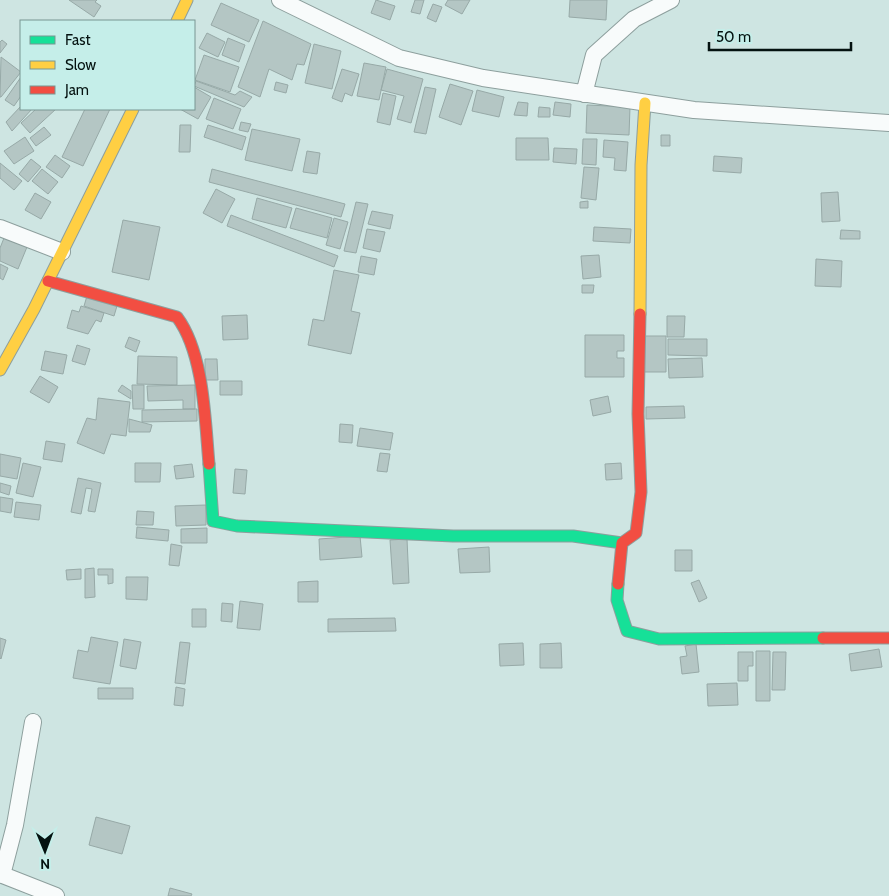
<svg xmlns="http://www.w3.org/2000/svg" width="889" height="896" font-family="Cabin,sans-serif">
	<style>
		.building { fill: #b4c6c4; stroke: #97a9a7 }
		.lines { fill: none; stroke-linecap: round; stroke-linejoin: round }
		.street-casing { stroke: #8d9f9d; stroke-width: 18 }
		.fast-casing { stroke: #8d9f9d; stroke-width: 13 }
		.slow-casing { stroke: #8d9f9d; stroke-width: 13 }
		.jam-casing { stroke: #8d9f9d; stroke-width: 13 }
		.street { stroke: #f8fbfb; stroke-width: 16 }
		.fast { stroke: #16e098; stroke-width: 11 }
		.slow { stroke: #ffcf43; stroke-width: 11 }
		.jam { stroke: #f24e42; stroke-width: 11 }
	</style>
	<rect width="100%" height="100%" fill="#cee5e2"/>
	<path class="building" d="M 69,0 L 97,0 L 95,2 L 101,6 L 94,17 Z
		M 376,0 L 395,6 L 390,20 L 371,13 Z
		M 415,0 L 424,0 L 420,14 L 411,12 Z
		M 448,0 L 470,0 L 462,14 L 445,5 Z
		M 570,0 L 607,0 L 606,20 L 569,17 Z
		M 221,3 L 259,20 L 249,42 L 211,25 Z
		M 433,4 L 442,7 L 436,22 L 427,18 Z
		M 263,21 L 311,44 L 304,65 L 297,64 L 292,80 L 269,69 L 260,97 L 238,87 Z
		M 207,33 L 225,42 L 218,57 L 199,48 Z
		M 228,38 L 245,45 L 239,62 L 222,55 Z
		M 2,40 L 7,44 L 0,53 L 0,42 Z
		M 314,44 L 341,51 L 332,89 L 305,83 Z
		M 204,55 L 239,67 L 230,92 L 195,80 Z
		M 1,57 L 21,72 L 1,97 L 0,97 Z
		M 364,63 L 386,67 L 379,100 L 357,96 Z
		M 342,69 L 359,74 L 352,96 L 345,93 L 342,102 L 332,98 Z
		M 387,69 L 423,79 L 411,123 L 397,119 L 404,96 L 381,90 Z
		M 21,77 L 21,96 L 14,106 L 5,100 Z
		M 196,81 L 235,95 L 240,91 L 252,97 L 244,107 L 194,86 Z
		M 276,82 L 288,85 L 286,93 L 274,90 Z
		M 450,84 L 473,91 L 461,125 L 439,117 Z
		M 194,87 L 211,97 L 198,119 L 180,109 L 194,109 Z
		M 425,87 L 436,89 L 426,134 L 414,132 Z
		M 477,90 L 504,97 L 499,117 L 472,111 Z
		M 383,93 L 396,96 L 390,125 L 377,122 Z
		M 214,98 L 241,109 L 233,129 L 206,119 Z
		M 518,102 L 528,103 L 527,116 L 514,115 Z
		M 555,102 L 571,104 L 570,117 L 553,115 Z
		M 587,105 L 630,107 L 629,135 L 586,133 Z
		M 21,106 L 21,109 L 32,109 L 12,131 L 6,122 Z
		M 539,107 L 550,108 L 550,117 L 538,117 Z
		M 36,109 L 56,109 L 30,133 L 21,123 Z
		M 85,109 L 110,109 L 83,166 L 62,157 Z
		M 241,122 L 251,124 L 248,132 L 239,130 Z
		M 180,125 L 191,125 L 190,152 L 179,152 Z
		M 208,125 L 246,137 L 242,150 L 204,137 Z
		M 44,127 L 51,135 L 36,146 L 30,138 Z
		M 252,129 L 300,139 L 292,171 L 245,160 Z
		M 661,135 L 670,135 L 670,146 L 661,146 Z
		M 25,137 L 34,151 L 14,164 L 4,151 Z
		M 516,138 L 548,138 L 549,160 L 516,160 Z
		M 583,139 L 597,139 L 596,165 L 582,164 Z
		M 604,140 L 628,142 L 626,171 L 614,170 L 615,158 L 603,157 Z
		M 554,148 L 577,149 L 576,164 L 553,162 Z
		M 307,151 L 320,153 L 317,174 L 303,172 Z
		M 55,155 L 70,166 L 62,178 L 46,167 Z
		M 714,156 L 742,158 L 741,173 L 713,171 Z
		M 31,159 L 41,167 L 28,182 L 19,174 Z
		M 0,163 L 22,181 L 14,190 L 0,178 Z
		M 584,167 L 599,168 L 596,200 L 581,198 Z
		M 42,169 L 58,182 L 48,194 L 32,181 Z
		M 212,169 L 345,204 L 341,217 L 209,182 Z
		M 216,189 L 235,199 L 222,223 L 203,213 Z
		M 838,192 L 840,221 L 822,222 L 821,193 Z
		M 35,193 L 51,202 L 41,219 L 25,210 Z
		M 257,198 L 292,208 L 286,228 L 252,219 Z
		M 588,201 L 588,208 L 580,208 L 580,202 Z
		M 356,202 L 368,204 L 356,253 L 344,251 Z
		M 296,208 L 332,218 L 327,238 L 290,228 Z
		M 372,211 L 393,215 L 390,229 L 368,224 Z
		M 231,215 L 338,256 L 334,267 L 227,226 Z
		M 334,218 L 348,222 L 340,249 L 326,245 Z
		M 123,220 L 160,227 L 149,280 L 112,272 Z
		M 594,227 L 631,229 L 630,243 L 593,241 Z
		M 367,229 L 385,232 L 380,252 L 363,248 Z
		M 841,230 L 860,231 L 860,239 L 840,239 Z
		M 4,238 L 27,247 L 18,269 L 0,261 L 0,248 Z
		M 599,255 L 601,277 L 583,279 L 581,256 Z
		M 361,256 L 377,259 L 374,275 L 358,272 Z
		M 816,259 L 842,261 L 841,287 L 815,286 Z
		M 0,264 L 8,268 L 3,280 L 0,278 Z
		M 334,270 L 359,275 L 351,311 L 360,313 L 351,354 L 308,345 L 313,319 L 324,321 Z
		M 582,285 L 594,285 L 593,293 L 582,293 Z
		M 87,296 L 117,306 L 114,316 L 84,306 Z
		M 81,306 L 104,313 L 101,322 L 96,320 L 88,334 L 67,328 L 72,310 L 79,312 Z
		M 247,315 L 248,339 L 223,340 L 222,316 Z
		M 667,316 L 685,316 L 684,337 L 667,337 Z
		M 585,335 L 624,335 L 624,351 L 617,351 L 617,358 L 624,358 L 624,377 L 585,377 Z
		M 644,336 L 666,336 L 666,372 L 644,372 Z
		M 129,337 L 140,341 L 136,352 L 125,347 Z
		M 668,339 L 707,339 L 707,356 L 668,355 Z
		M 77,345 L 90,349 L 85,365 L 72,361 Z
		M 45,351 L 67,355 L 63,374 L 41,370 Z
		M 138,356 L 177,357 L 177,385 L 137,384 Z
		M 702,358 L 703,377 L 669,378 L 668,359 Z
		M 205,359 L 217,359 L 218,380 L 205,380 Z
		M 40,376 L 58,387 L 49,403 L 30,392 Z
		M 220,381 L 242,381 L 242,395 L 220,395 Z
		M 122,385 L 131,391 L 131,399 L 118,391 Z
		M 132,385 L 144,385 L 144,409 L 133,409 Z
		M 195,385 L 195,409 L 183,409 L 183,400 L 148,401 L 147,386 Z
		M 608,396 L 611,412 L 593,416 L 590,400 Z
		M 98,398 L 130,402 L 126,436 L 111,434 L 104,454 L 77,443 L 87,418 L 96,420 Z
		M 684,406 L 685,418 L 646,419 L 646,407 Z
		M 197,409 L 197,421 L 142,422 L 142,410 Z
		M 129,419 L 152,425 L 150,432 L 129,432 Z
		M 340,424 L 353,425 L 352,443 L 339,442 Z
		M 360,428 L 393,433 L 390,450 L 357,446 Z
		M 46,441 L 65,444 L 62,462 L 43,459 Z
		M 380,453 L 390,454 L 387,472 L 377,471 Z
		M 0,454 L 21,458 L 17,479 L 0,476 Z
		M 23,463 L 41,467 L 33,497 L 16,493 Z
		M 135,463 L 161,463 L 160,482 L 135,482 Z
		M 621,463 L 622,479 L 606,480 L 605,464 Z
		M 192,464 L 194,477 L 176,479 L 174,466 Z
		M 235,469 L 247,470 L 245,494 L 233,493 Z
		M 78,478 L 101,483 L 95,512 L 88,511 L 92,489 L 86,488 L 81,514 L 71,512 Z
		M 0,483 L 11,486 L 9,495 L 0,492 Z
		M 0,497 L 13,499 L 11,513 L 0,511 Z
		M 16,502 L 41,505 L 39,520 L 14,517 Z
		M 206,505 L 206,525 L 176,526 L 175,506 Z
		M 137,511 L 154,512 L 153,525 L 136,525 Z
		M 137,527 L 169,530 L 168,541 L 136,538 Z
		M 207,528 L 207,543 L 181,543 L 181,529 Z
		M 360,536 L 362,557 L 320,560 L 319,539 Z
		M 407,539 L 409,583 L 393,584 L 390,540 Z
		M 171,544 L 182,546 L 179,566 L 169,565 Z
		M 489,547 L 490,572 L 460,573 L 458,549 Z
		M 675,550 L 692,550 L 692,571 L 675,571 Z
		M 94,568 L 95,597 L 85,598 L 85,569 Z
		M 81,569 L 81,579 L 67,580 L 66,570 Z
		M 98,569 L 113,569 L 113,583 L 108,584 L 108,575 L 98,575 Z
		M 126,577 L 148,577 L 147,600 L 126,599 Z
		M 699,580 L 707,598 L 699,602 L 691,583 Z
		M 318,581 L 318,602 L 298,602 L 298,582 Z
		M 240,601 L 263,604 L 260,630 L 237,628 Z
		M 222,603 L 233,604 L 232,622 L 221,621 Z
		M 192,609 L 206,609 L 206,627 L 192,627 Z
		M 395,618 L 396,631 L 328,632 L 328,619 Z
		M 91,637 L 118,642 L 110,684 L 73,678 L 78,650 L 88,652 Z
		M 0,638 L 6,640 L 1,659 L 0,658 Z
		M 124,639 L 141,642 L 136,669 L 120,666 Z
		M 180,642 L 190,643 L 185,684 L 175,683 Z
		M 523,643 L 524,665 L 500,666 L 499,644 Z
		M 561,643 L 562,668 L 540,668 L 540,644 Z
		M 696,644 L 699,672 L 682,674 L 680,657 L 687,656 L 685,646 Z
		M 879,649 L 882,667 L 851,671 L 849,654 Z
		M 756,651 L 770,651 L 770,701 L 756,701 Z
		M 738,652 L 753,652 L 753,666 L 748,666 L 748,681 L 738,681 Z
		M 773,652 L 786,652 L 785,690 L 772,690 Z
		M 737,683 L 738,705 L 708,706 L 707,684 Z
		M 176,687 L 185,689 L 183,706 L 174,705 Z
		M 98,688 L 133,688 L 133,699 L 98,699 Z
		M 96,817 L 130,826 L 122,854 L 89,845 Z
		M 170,888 L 192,894 L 191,896 L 168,896 Z"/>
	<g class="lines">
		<defs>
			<path id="street" d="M 280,0 L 399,58 L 483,78 L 694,110 L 889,123
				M 584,94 L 594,55 L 634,19 L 671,0
				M 0,228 L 62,252
				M 0,874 L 56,896
				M 2,875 L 15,825 L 33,722"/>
			<path id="fast" d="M 209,464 L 213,521 L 237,526 L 453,536 L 573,536 L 622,543
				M 618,584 L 617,600 L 627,631 L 659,639 L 823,638"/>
			<path id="slow" d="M 177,21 L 187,0
				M 640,314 L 641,165 L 645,103
				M 0,370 L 34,309 L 133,109"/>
			<path id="jam" d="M 48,281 L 177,317 C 204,353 205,420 209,464
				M 618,584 L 622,543 L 636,533 L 641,492 L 638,414 L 640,314
				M 823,638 L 889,638"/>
		</defs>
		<use href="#street" class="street-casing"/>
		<use href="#fast" class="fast-casing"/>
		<use href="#slow" class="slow-casing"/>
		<use href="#jam" class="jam-casing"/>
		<use href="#street" class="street"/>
		<use href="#fast" class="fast"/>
		<use href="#slow" class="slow"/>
		<use href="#jam" class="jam"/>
	</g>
	<rect x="20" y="20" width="175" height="90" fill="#c5eee9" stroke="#789692"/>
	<rect x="30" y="36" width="25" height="8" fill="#16e098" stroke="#789692"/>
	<text x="65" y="45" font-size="15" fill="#041210">Fast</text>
	<rect x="30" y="61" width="25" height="8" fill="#ffcf43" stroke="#789692"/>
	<text x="65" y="70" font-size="15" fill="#041210">Slow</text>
	<rect x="30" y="86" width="25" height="8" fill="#f24e42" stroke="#789692"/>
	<text x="65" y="95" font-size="15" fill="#041210">Jam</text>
	<g transform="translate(45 851) rotate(179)" stroke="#c5eee9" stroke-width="4" paint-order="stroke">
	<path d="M0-4L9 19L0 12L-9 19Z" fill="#041210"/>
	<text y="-8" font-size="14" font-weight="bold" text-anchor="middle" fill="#041210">N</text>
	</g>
	<path d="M709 42v8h142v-8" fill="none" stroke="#041210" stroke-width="2.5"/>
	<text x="716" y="42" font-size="15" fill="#041210" stroke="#c5eee9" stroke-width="4" paint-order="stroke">50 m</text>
</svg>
